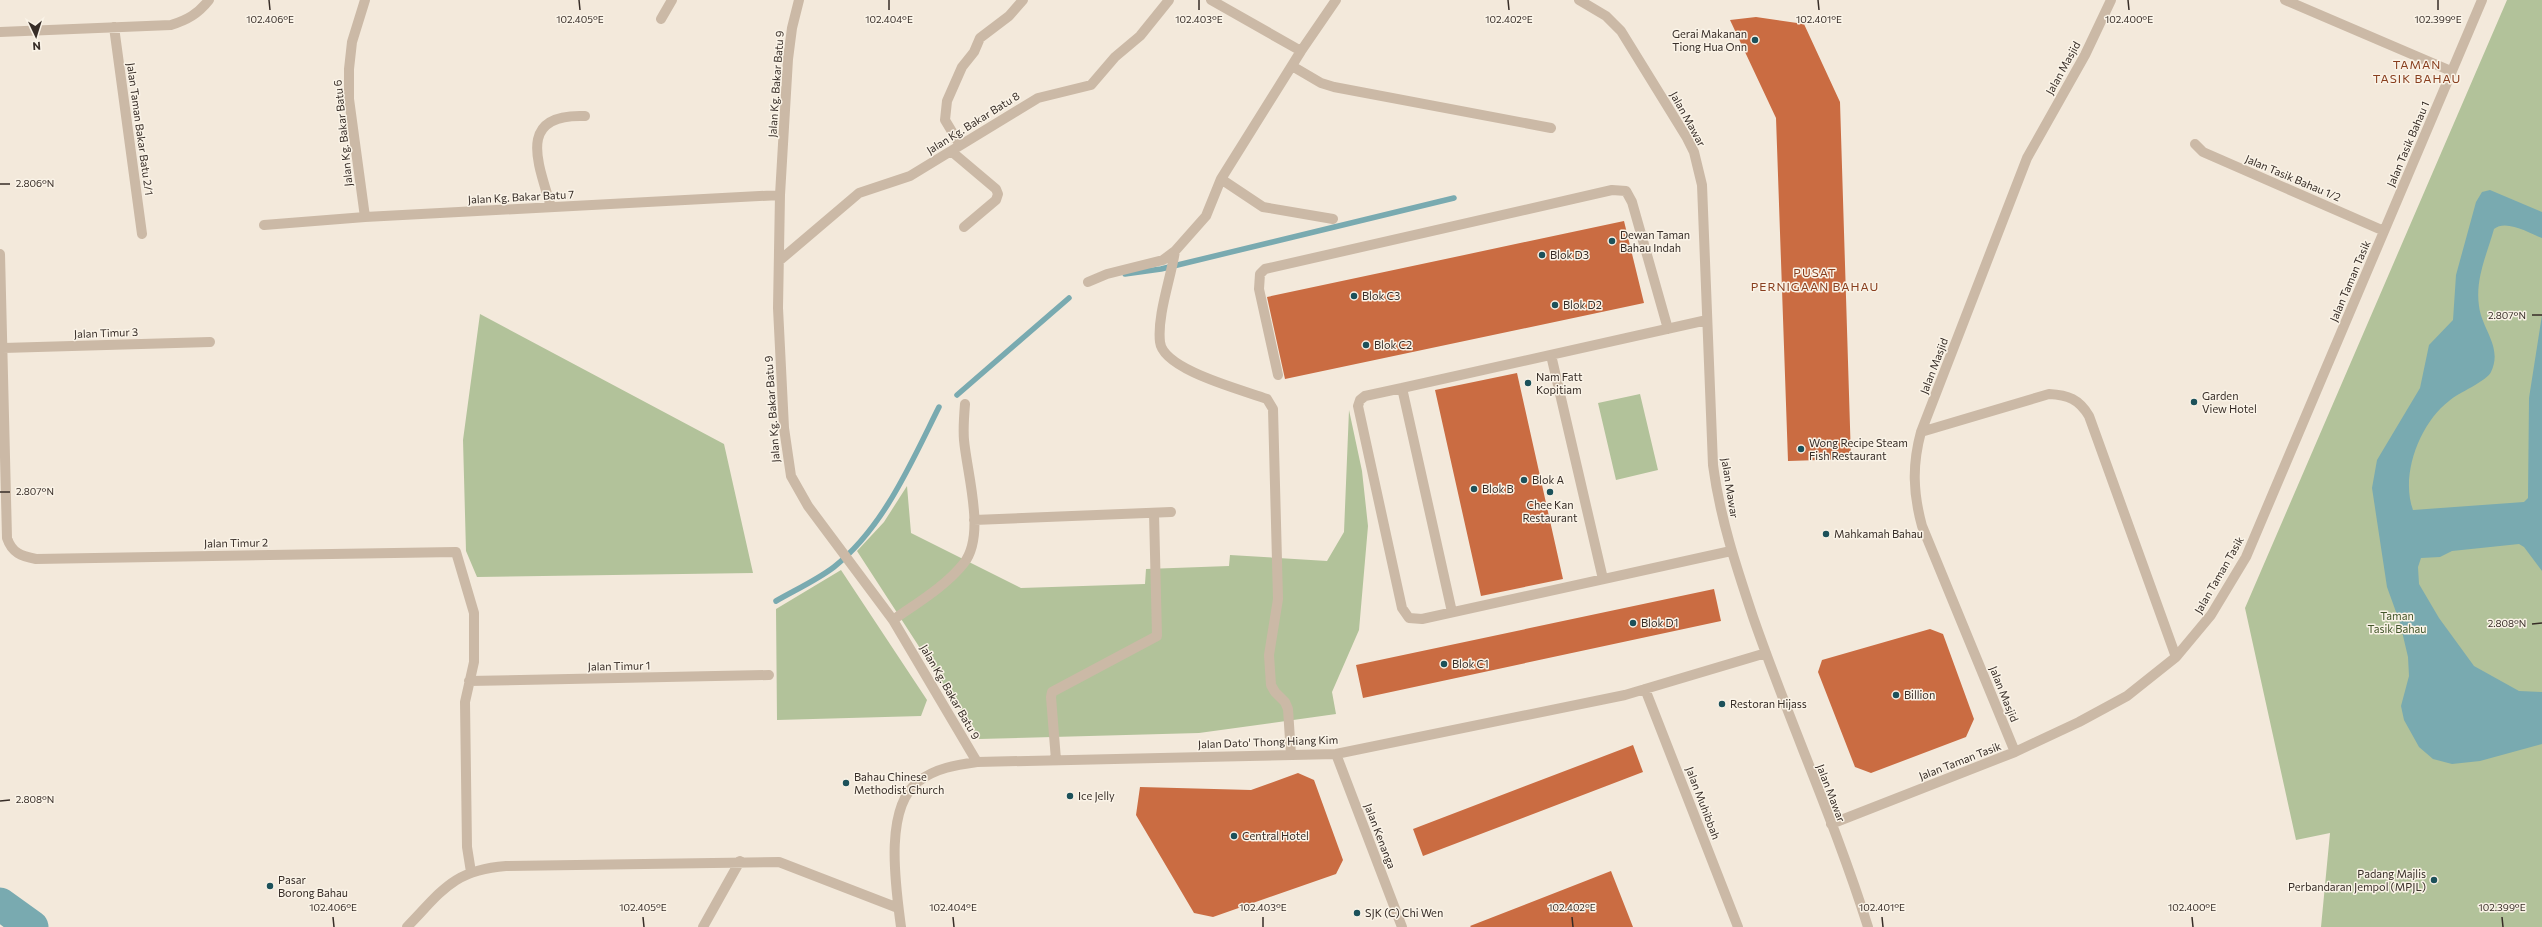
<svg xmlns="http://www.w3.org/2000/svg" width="2542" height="927" font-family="Commissioner,sans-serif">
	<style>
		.green { fill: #b2c29a }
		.water { fill: #79aab0 }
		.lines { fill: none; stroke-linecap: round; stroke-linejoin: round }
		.stream { stroke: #79aab0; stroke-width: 5.5 }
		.river { stroke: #79aab0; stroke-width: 33 }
		.building { fill: #ca6c42 }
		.minor { stroke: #cbb9a6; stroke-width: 10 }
		.ticks { fill: none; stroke: #372d27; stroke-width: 1.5 }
		.poi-dot { fill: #1c515a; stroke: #faf3e7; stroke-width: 1.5 }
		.labels { text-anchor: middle; stroke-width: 3; stroke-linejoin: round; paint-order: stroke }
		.poi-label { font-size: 11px; fill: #372d27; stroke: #faf3e7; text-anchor: start }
		.street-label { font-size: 11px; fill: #372d27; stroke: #faf3e7 }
		.park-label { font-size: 11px; fill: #43562a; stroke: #faf3e7 }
		.neighbourhood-label { font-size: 12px; letter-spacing: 1px; fill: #883e1e; stroke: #faf3e7 }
		.ticks-label { font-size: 10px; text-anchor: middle; fill: #372d27; stroke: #faf3e7; stroke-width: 3; stroke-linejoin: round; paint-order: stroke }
	</style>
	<rect width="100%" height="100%" fill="#f3e9db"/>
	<path class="green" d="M 2507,0 L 2542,0 L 2542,927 L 2321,927 L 2330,833 L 2296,840 L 2245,608 Z
		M 480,314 L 724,444 L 753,573 L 477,577 L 466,551 L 463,440 Z
		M 1640,394 L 1658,470 L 1616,480 L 1598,403 Z
		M 1349,410 L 1362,471 L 1368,526 L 1359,630 L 1332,692 L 1336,714 L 1199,733 L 979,739 L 857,551 L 884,522 L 907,486 L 911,533 L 1021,588 L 1145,584 L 1146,569 L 1229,566 L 1230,555 L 1327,561 L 1344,532 Z
		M 841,570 L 927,700 L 921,716 L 777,720 L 776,609 Z"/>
	<path class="water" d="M 2490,190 L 2542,212 L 2542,238 C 2529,233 2506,219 2494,229 C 2487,254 2475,279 2479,306 C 2482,330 2503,347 2491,372 C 2487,381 2458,393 2449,401 C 2420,423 2400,475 2413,510 L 2524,502 L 2528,498 L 2529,398 L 2542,315 L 2542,571 L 2524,547 L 2519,544 L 2452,551 L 2440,557 L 2421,558 L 2418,567 L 2419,584 L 2439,618 L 2474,666 L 2519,691 L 2542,692 L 2542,744 L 2480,761 L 2452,764 L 2433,759 L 2419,747 L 2404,720 L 2401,706 L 2409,676 L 2408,657 L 2400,623 L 2387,587 L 2372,488 L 2377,460 L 2420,388 L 2429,345 L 2453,320 L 2456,275 L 2476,202 L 2482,192 Z"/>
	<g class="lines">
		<path class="stream" d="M 1125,274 L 1161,269 L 1454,198
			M 957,395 L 1069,298
			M 776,601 C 795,590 817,580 834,567 C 884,527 911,463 939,407"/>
		<path class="river" d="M 0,904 L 32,927"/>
	</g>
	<path class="building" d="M 1756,17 L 1804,24 L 1840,102 L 1851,459 L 1788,461 L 1776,118 L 1730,20 Z
		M 1624,221 L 1644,303 L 1285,379 L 1267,297 Z
		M 1517,373 L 1563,579 L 1481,596 L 1435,390 Z
		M 1714,589 L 1721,621 L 1363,698 L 1356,665 Z
		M 1930,629 L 1943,634 L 1974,719 L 1966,737 L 1871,773 L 1855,767 L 1818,672 L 1822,660 Z
		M 1633,745 L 1643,772 L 1423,856 L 1413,829 Z
		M 1298,773 L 1314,780 L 1343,860 L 1336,874 L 1213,917 L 1194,913 L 1136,815 L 1140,787 L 1251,790 Z
		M 1611,871 L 1633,927 L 1471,927 L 1470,926 Z"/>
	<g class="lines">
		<path class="minor" d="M 799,0 L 792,28 L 788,59 L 780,195 L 778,308 L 784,428 L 791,476 L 808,506 L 893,620 L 977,762
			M 1211,0 L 1301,51
			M 1579,0 L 1606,16 L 1621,31 L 1687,138 L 1694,152 L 1702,185 L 1713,465 C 1720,518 1736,566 1753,617 C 1789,721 1835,822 1868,927
			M 2285,0 L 2451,71
			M 661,19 L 672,0
			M 114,27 L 142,234
			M 0,32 L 171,25 C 187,20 198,14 209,0
			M 1292,66 L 1321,83 L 1334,87 L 1551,128
			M 2195,144 L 2203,152 L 2384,231
			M 960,145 L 945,120 L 947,101 L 962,67 L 974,52 L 980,38 L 1009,16 L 1023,0
			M 951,151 L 996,189 L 998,194 L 996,200 L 964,227
			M 1221,179 L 1263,207 L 1333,219
			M 551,207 C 539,165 515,113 585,116
			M 365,217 L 349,99 L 349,69 L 352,42 L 365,0
			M 264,225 L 365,217 L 780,195
			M 1175,251 C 1171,278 1157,315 1160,342 C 1163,370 1243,390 1267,399 L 1273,409 L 1278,599 L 1269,655 L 1271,685 L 1275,692 L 1285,702 L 1288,709 L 1291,755
			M 0,254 L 7,538 C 12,553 21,556 36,559 L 456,552 L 474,613 L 474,662 L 465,702 L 467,847 L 471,872
			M 779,261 L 859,193 L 910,176 L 1038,98 L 1091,85 L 1115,57 L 1140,36 L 1169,0
			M 1088,282 L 1107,274 L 1163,260 L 1175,251 L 1206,216 L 1221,179 L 1301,51 L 1336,0
			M 3,348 L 210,342
			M 1551,355 L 1603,579
			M 1278,375 L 1259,289 L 1260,274 L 1265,269 L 1612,190 L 1626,191 L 1632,202 L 1668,329
			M 1402,388 L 1365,396 L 1360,400 L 1358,406 L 1402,608 L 1409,618 L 1422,619 L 1731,551
			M 1921,432 L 2049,394 C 2068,395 2079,399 2089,416 L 2176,657
			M 974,520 L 1171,512
			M 1452,612 L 1402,388 L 1707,320
			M 893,620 C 917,603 946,586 964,563 C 986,535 967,474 964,440 C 963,428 964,416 965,404
			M 469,681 L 769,675
			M 1645,689 L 1738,927
			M 2015,752 L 1922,526 C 1913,493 1912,465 1921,432 L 2027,158 L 2085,55 L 2111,0
			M 1336,754 L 1402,927
			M 1056,760 L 1051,697 L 1052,692 L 1157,636 L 1154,513
			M 1831,824 L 2015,752 L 2079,722 L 2127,696 L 2176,657 L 2211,615 L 2246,557 L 2482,0
			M 407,927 C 442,891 453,870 506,866 L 779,862 L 898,908
			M 703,927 L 740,861
			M 901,927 C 896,888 883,807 919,781 C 936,768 956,765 977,762 L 1336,754 L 1625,695 L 1766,653"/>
	</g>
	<path class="ticks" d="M 269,0 L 270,10M 579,0 L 580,10M 889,0 L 889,10M 1199,0 L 1199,10M 1508,0 L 1509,10M 1818,0 L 1819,10M 2128,0 L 2129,10M 2438,0 L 2438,10M 0,184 L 10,184M 2532,315 L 2542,315M 0,492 L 10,492M 2532,624 L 2542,623M 0,801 L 10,800M 333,917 L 334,927M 643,917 L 644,927M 953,917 L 954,927M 1263,917 L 1263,927M 1572,917 L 1573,927M 1882,917 L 1883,927M 2192,917 L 2193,927M 2502,917 L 2503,927"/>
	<g class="poi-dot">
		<circle cx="1755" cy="40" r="4"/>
		<circle cx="1612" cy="241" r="4"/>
		<circle cx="1542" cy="255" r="4"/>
		<circle cx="1354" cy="296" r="4"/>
		<circle cx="1555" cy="305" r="4"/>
		<circle cx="1366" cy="345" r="4"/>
		<circle cx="1528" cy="383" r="4"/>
		<circle cx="2194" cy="402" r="4"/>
		<circle cx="1801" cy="449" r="4"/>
		<circle cx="1524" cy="480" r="4"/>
		<circle cx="1474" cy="489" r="4"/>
		<circle cx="1550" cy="492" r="4"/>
		<circle cx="1826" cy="534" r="4"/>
		<circle cx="1633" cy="623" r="4"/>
		<circle cx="1444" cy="664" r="4"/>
		<circle cx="1896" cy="695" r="4"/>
		<circle cx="1722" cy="704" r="4"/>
		<circle cx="846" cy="783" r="4"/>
		<circle cx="1070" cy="796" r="4"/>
		<circle cx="1234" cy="836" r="4"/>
		<circle cx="2434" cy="880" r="4"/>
		<circle cx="270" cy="886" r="4"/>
		<circle cx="1357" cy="913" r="4"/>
	</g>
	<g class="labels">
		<g class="poi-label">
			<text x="1747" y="38" text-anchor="end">Gerai Makanan<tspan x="1747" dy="13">Tiong Hua Onn</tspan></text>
			<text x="1620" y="239">Dewan Taman<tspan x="1620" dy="13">Bahau Indah</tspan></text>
			<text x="1550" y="259">Blok D3</text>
			<text x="1362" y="300">Blok C3</text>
			<text x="1563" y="309">Blok D2</text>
			<text x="1374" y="349">Blok C2</text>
			<text x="1536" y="381">Nam Fatt<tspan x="1536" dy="13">Kopitiam</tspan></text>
			<text x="2202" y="400">Garden<tspan x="2202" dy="13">View Hotel</tspan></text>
			<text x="1809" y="447">Wong Recipe Steam<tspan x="1809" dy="13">Fish Restaurant</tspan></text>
			<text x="1532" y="484">Blok A</text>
			<text x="1482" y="493">Blok B</text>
			<text x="1550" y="509" text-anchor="middle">Chee Kan<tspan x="1550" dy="13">Restaurant</tspan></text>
			<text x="1834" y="538">Mahkamah Bahau</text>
			<text x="1641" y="627">Blok D1</text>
			<text x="1452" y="668">Blok C1</text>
			<text x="1904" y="699">Billion</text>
			<text x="1730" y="708">Restoran Hijass</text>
			<text x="854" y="781">Bahau Chinese<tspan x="854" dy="13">Methodist Church</tspan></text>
			<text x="1078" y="800">Ice Jelly</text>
			<text x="1242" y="840">Central Hotel</text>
			<text x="2426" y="878" text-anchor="end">Padang Majlis<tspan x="2426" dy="13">Perbandaran Jempol (MPJL)</tspan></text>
			<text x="278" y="884">Pasar<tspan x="278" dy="13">Borong Bahau</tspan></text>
			<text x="1365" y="917">SJK (C) Chi Wen</text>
		</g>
		<g class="street-label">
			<text transform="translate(2063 68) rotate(-61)" y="4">Jalan Masjid</text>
			<text transform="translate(776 84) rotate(-86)" y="4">Jalan Kg. Bakar Batu 9</text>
			<text transform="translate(1688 119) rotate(61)" y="4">Jalan Mawar</text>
			<text transform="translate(973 123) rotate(-32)" y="4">Jalan Kg. Bakar Batu 8</text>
			<text transform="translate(140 129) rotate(82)" y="4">Jalan Taman Bakar Batu 2/1</text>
			<text transform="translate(343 133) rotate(-96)" y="4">Jalan Kg. Bakar Batu 6</text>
			<text transform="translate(2408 144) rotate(-67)" y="4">Jalan Tasik Bahau 1</text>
			<text transform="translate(2293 178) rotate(23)" y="4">Jalan Tasik Bahau 1/2</text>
			<text transform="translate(521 197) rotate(-3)" y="4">Jalan Kg. Bakar Batu 7</text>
			<text transform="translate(2350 281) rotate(-67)" y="4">Jalan Taman Tasik</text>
			<text transform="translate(106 333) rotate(-2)" y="4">Jalan Timur 3</text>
			<text transform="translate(1934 366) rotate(-69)" y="4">Jalan Masjid</text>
			<text transform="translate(772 409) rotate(-94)" y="4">Jalan Kg. Bakar Batu 9</text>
			<text transform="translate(1730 488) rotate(81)" y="4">Jalan Mawar</text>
			<text transform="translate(236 543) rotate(-1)" y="4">Jalan Timur 2</text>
			<text transform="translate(2219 575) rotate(-60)" y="4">Jalan Taman Tasik</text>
			<text transform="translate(619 666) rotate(-1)" y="4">Jalan Timur 1</text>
			<text transform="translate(950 692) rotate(60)" y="4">Jalan Kg. Bakar Batu 9</text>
			<text transform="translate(2004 694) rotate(68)" y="4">Jalan Masjid</text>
			<text transform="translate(1268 742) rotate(-2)" y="4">Jalan Dato' Thong Hiang Kim</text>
			<text transform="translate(1960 761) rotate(-21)" y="4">Jalan Taman Tasik</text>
			<text transform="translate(1831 793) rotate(69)" y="4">Jalan Mawar</text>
			<text transform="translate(1703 803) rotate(69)" y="4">Jalan Muhibbah</text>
			<text transform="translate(1380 836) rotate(69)" y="4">Jalan Kenanga</text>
		</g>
		<g class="park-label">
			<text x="2397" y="620">Taman<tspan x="2397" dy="13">Tasik Bahau</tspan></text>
		</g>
		<g class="neighbourhood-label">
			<text x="2417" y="69">TAMAN<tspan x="2417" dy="14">TASIK BAHAU</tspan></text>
			<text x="1815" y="277">PUSAT<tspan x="1815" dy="14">PERNIGAAN BAHAU</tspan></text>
		</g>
	</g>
	<g class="ticks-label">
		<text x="270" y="23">102.406°E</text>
		<text x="580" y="23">102.405°E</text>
		<text x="889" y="23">102.404°E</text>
		<text x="1199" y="23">102.403°E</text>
		<text x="1509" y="23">102.402°E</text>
		<text x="1819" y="23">102.401°E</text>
		<text x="2129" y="23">102.400°E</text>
		<text x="2438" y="23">102.399°E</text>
		<text x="35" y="187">2.806°N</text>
		<text x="2507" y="319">2.807°N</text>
		<text x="35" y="495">2.807°N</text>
		<text x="2507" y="627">2.808°N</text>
		<text x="35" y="803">2.808°N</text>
		<text x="333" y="911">102.406°E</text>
		<text x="643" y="911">102.405°E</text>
		<text x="953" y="911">102.404°E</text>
		<text x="1263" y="911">102.403°E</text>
		<text x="1572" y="911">102.402°E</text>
		<text x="1882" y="911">102.401°E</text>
		<text x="2192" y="911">102.400°E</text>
		<text x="2502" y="911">102.399°E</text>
	</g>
	<g transform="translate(36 36) rotate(176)" stroke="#faf3e7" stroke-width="3" paint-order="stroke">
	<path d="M0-3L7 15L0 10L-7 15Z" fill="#372d27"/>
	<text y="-6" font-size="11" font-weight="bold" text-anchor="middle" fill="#372d27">N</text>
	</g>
</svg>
